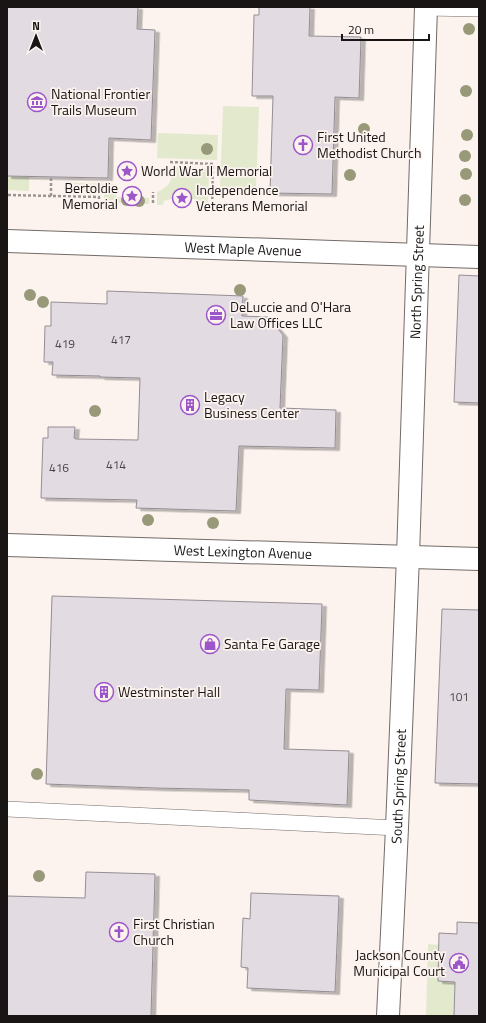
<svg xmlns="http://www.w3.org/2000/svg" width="486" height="1023" font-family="'Titillium Web',sans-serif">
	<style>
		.green { fill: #e3e9cc }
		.building { fill: #e2dbe1; stroke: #948d93; filter: url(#shadow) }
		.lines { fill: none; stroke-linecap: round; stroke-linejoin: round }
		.service-casing { stroke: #726b67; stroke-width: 16 }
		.minor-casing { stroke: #726b67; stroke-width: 24 }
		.tertiary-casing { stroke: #726b67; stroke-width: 24 }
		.path { stroke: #9b9592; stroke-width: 2.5; stroke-dasharray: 3 2; stroke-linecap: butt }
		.service { stroke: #fff; stroke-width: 15 }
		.minor { stroke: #fff; stroke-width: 22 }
		.tertiary { stroke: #fff; stroke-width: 22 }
		.tree { fill: #989979 }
		.labels { text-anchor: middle; stroke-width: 3.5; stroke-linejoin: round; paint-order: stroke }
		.number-label { font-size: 12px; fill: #4a4647 }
		.poi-label { font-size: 14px; fill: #181514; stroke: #fcf3ef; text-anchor: start }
		.street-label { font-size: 14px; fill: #181514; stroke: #fcf3ef }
	</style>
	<defs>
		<filter id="shadow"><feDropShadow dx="4.5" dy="2.5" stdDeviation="0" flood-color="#0004"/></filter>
	</defs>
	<rect width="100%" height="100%" fill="#fcf3ef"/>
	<path class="green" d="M 223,106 L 259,107 L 256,190 L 220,189 Z
		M 158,133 L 218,135 L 217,160 L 157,158 Z
		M 173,167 L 209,168 L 208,208 L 202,207 L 201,201 C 189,197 176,197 164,201 L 163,205 L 157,205 L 157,192 C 170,186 172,181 173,167 Z
		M 7,176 L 29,177 L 29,191 L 7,190 Z
		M 74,183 L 116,184 L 116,197 L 149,198 L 149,204 L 104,203 L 104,192 L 73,191 Z
		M 428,944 L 439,945 L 438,981 L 455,982 L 454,1016 L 426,1016 Z"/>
	<path class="building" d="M 7,7 L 138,7 L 137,29 L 155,30 L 151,140 L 109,138 L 108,178 L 7,176 Z
		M 259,7 L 310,7 L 309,36 L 361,37 L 359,98 L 335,97 L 332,194 L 270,193 L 273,96 L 252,96 L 254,15 L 259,15 Z
		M 459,275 L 479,276 L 479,403 L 454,402 Z
		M 107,291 L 243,296 L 242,316 L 268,317 L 283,335 L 280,408 L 336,410 L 335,448 L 239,446 L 236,511 L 136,508 L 137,500 L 41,498 L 43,438 L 48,438 L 48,427 L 75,427 L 74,438 L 76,439 L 138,440 L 140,378 L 100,377 L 100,376 L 52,375 L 53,362 L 44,362 L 45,326 L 51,326 L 51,302 L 107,304 Z
		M 52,596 L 322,604 L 319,690 L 286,689 L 284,749 L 349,751 L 347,805 L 249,800 L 249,790 L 156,788 L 46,784 Z
		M 442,609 L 479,610 L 479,784 L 435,783 Z
		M 86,872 L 155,874 L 151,1016 L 7,1016 L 7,896 L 85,898 Z
		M 251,893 L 339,896 L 335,992 L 247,988 L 248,968 L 241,967 L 243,918 L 250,919 Z
		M 457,922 L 479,923 L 479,1016 L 454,1016 L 455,982 L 438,981 L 439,933 L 457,934 Z"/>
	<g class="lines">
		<defs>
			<path id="service" d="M 425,8 L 479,9
				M 7,809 L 397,828"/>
			<g id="minor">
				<path id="s1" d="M 7,241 L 479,257"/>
				<path id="s2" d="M 388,1016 L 397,828 L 408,556"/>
			</g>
			<g id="tertiary">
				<path id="s3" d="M 7,545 L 479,559"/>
				<path id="s4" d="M 408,556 L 426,7"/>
			</g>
		</defs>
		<use href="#service" class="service-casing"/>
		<use href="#minor" class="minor-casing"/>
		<use href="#tertiary" class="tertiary-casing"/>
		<path class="path" d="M 170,162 L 213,164 L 212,212
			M 8,195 L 99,197 L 99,208
			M 51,196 L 51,177
			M 153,203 L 153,192"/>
		<use href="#service" class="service"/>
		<use href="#minor" class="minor"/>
		<use href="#tertiary" class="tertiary"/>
	</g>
	<g class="tree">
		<circle cx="469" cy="29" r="6"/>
		<circle cx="466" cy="91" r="6"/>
		<circle cx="364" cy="129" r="6"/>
		<circle cx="467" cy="135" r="6"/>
		<circle cx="207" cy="149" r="6"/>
		<circle cx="465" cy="156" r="6"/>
		<circle cx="466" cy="174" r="6"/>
		<circle cx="350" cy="175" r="6"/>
		<circle cx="127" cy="200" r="6"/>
		<circle cx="465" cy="200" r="6"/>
		<circle cx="139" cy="201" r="6"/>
		<circle cx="240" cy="290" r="6"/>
		<circle cx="30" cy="295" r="6"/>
		<circle cx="43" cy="302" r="6"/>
		<circle cx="95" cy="411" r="6"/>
		<circle cx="148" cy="520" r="6"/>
		<circle cx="213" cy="523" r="6"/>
		<circle cx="37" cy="774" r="6"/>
		<circle cx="39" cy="876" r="6"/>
	</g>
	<defs>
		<symbol id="museum-ring" viewBox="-11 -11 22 22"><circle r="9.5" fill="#fcf3ef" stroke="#9c56ca" stroke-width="1.5"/><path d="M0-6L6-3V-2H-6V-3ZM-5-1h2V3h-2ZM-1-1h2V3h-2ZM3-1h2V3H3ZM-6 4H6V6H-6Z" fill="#9c56ca"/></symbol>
		<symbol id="church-ring" viewBox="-11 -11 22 22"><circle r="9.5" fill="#fcf3ef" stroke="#9c56ca" stroke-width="1.5"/><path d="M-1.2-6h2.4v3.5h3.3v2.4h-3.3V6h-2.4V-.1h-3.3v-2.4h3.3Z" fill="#9c56ca"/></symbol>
		<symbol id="sight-ring" viewBox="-11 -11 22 22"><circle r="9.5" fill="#fcf3ef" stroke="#9c56ca" stroke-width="1.5"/><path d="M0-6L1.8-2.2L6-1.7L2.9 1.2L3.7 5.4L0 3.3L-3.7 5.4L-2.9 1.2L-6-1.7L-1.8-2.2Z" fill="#9c56ca"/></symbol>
		<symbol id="office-ring" viewBox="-11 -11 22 22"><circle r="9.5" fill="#fcf3ef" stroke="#9c56ca" stroke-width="1.5"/><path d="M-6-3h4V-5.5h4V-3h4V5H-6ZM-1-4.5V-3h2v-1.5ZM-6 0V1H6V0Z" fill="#9c56ca"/></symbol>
		<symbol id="building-ring" viewBox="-11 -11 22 22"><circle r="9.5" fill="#fcf3ef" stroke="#9c56ca" stroke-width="1.5"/><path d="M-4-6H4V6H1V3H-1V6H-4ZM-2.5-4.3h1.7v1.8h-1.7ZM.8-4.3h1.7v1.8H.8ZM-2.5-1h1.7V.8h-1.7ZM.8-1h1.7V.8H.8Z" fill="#9c56ca"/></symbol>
		<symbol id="shop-ring" viewBox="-11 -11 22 22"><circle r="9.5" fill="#fcf3ef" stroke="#9c56ca" stroke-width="1.5"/><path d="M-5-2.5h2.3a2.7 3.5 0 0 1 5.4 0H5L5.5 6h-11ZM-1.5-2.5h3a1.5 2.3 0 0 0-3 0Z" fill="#9c56ca"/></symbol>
		<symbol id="civic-ring" viewBox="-11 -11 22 22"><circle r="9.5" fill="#fcf3ef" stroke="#9c56ca" stroke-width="1.5"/><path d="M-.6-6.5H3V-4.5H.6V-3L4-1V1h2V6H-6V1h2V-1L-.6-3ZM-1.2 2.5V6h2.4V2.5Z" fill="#9c56ca"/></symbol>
	</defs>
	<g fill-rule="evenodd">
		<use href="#museum-ring" x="26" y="91" width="22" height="22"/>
		<use href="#church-ring" x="292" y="134" width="22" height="22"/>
		<use href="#sight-ring" x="116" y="160" width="22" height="22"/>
		<use href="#sight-ring" x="121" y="185" width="22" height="22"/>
		<use href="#sight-ring" x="171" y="187" width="22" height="22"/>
		<use href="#office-ring" x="205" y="304" width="22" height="22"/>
		<use href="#building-ring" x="179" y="394" width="22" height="22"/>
		<use href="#shop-ring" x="199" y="633" width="22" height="22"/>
		<use href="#building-ring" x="93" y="681" width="22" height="22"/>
		<use href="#church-ring" x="108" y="921" width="22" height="22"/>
		<use href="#civic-ring" x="448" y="952" width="22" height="22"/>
	</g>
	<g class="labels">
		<g class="number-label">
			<text x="121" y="344">417</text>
			<text x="65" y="348">419</text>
			<text x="116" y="469">414</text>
			<text x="59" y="472">416</text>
			<text x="459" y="701">101</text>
		</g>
		<g class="poi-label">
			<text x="51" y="99">National Frontier<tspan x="51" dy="16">Trails Museum</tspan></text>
			<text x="317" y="142">First United<tspan x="317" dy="16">Methodist Church</tspan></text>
			<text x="141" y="176">World War II Memorial</text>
			<text x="118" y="193" text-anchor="end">Bertoldie<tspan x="118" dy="16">Memorial</tspan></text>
			<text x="196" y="195">Independence<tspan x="196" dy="16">Veterans Memorial</tspan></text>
			<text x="230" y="312">DeLuccie and O'Hara<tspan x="230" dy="16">Law Offices LLC</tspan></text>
			<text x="204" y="402">Legacy<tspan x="204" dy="16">Business Center</tspan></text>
			<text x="224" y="649">Santa Fe Garage</text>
			<text x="118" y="697">Westminster Hall</text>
			<text x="133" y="929">First Christian<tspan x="133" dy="16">Church</tspan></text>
			<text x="445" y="960" text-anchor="end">Jackson County<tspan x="445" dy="16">Municipal Court</tspan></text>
		</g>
		<g class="street-label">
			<text dy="5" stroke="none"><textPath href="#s1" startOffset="236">West Maple Avenue</textPath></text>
			<text dy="5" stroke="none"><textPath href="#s4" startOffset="274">North Spring Street</textPath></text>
			<text dy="5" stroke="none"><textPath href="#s3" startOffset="236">West Lexington Avenue</textPath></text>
			<text dy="5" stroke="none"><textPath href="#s2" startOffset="230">South Spring Street</textPath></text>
		</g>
	</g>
	<rect width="486" height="1023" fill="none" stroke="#181514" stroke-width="16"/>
	<g transform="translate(36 36)" stroke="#fcf3ef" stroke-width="3" paint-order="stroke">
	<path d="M0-3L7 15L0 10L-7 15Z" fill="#181514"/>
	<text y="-6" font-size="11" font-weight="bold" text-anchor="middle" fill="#181514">N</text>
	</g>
	<path d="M342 34v6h87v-6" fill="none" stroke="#181514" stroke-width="2"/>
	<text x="348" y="34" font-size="12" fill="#181514" stroke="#fcf3ef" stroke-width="3" paint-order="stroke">20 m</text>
</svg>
